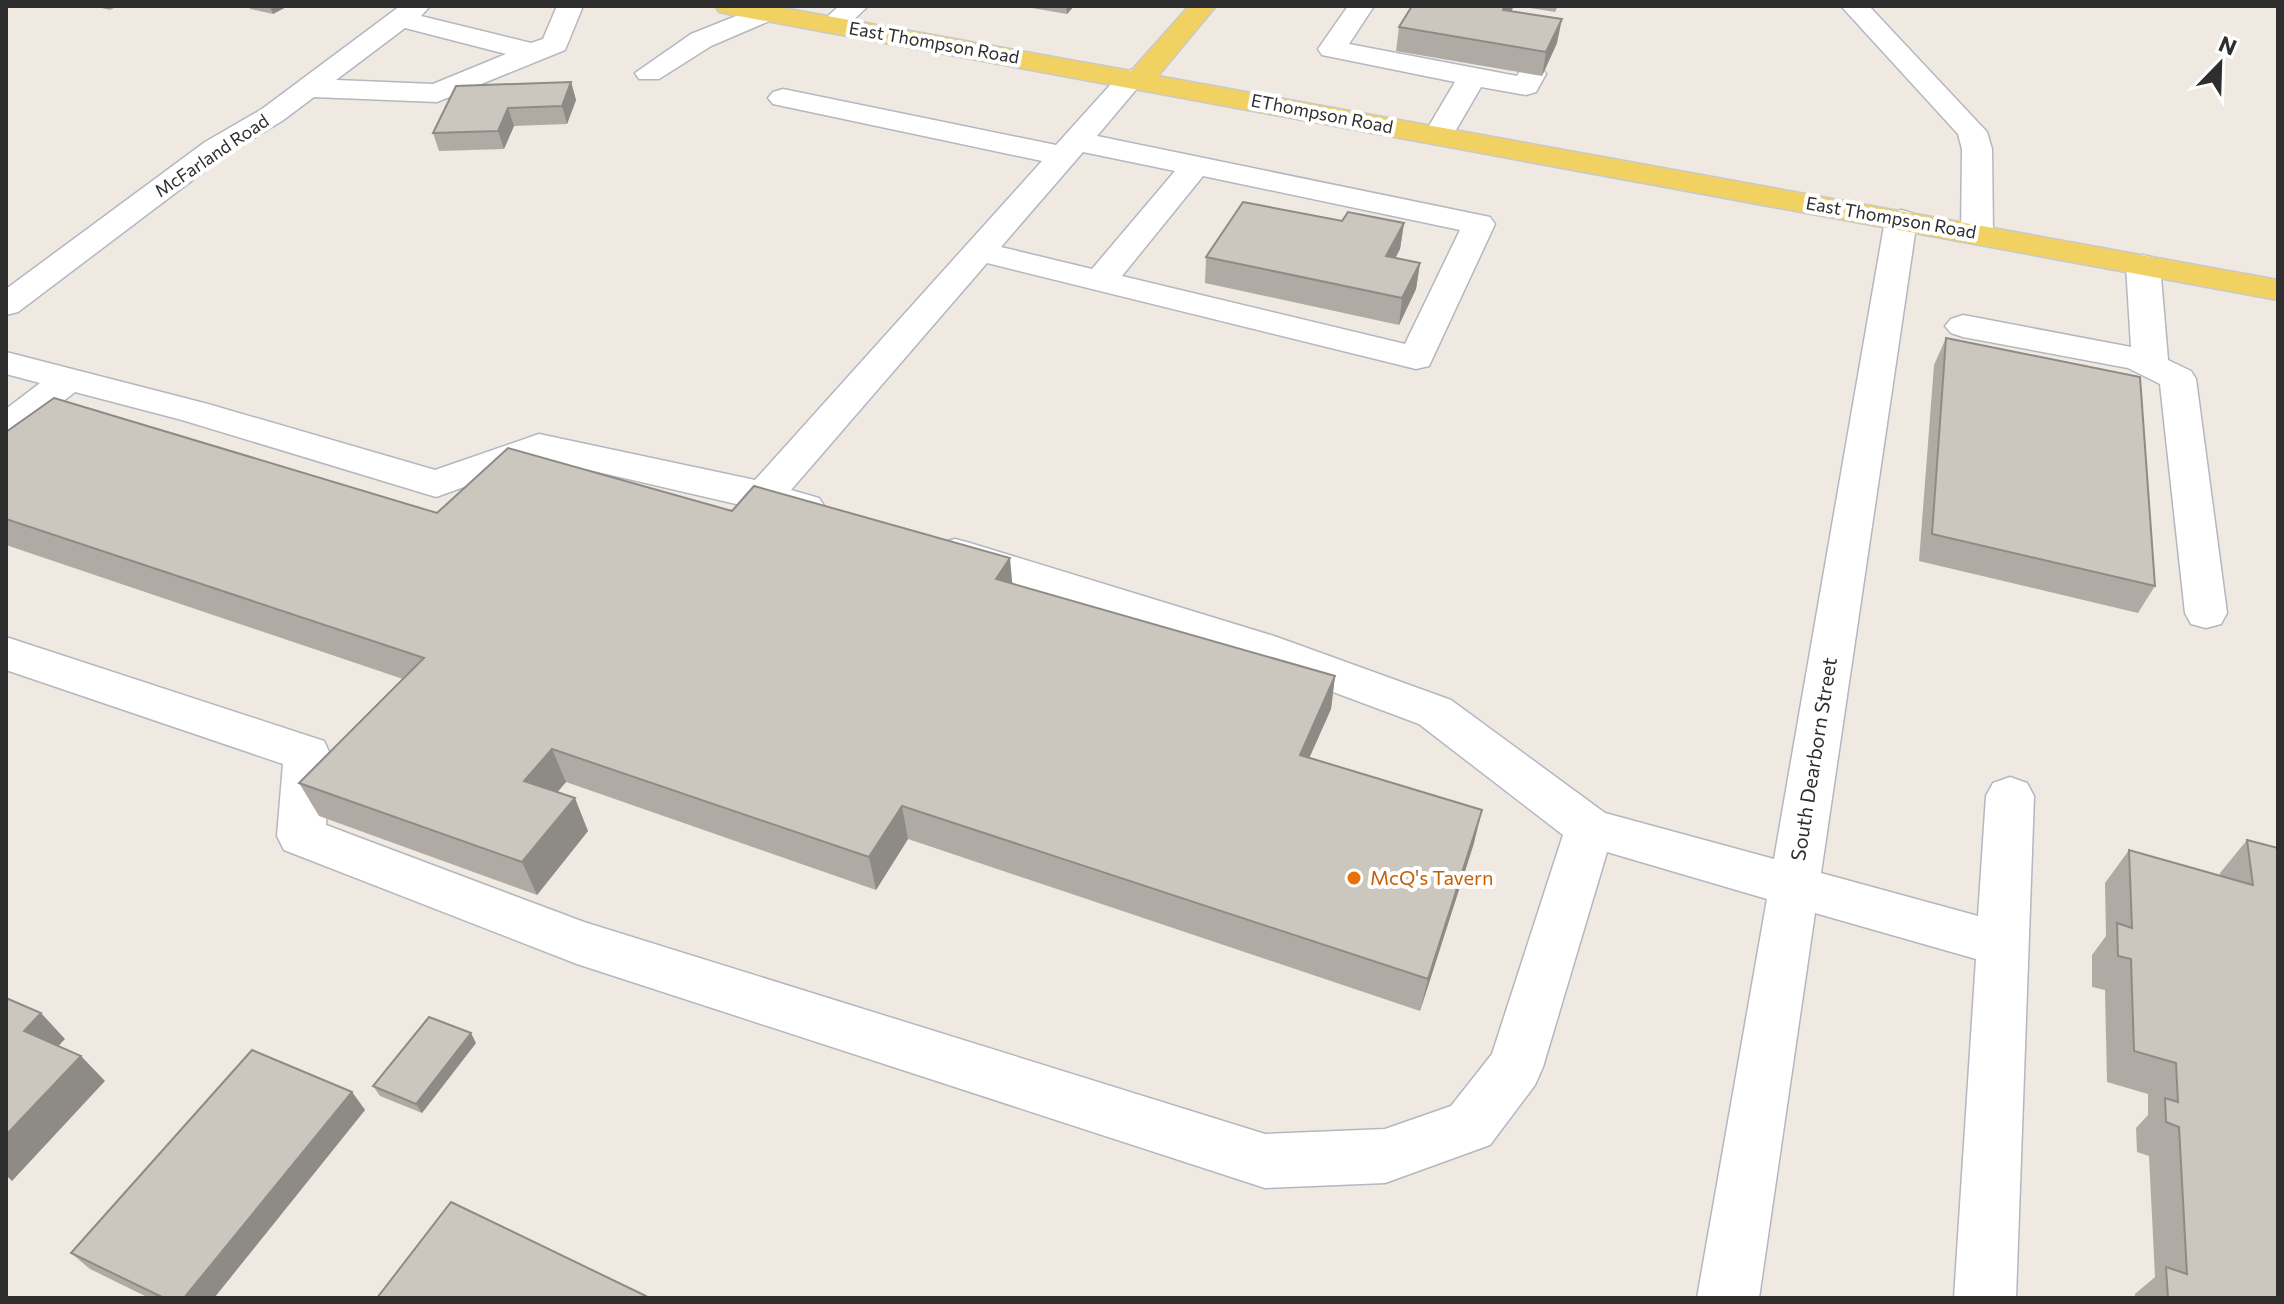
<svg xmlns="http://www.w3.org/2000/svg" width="2284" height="1304" font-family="Commissioner,sans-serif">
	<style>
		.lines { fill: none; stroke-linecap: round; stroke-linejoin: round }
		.minor-casing { stroke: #b4b7c1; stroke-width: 3 }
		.major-casing { stroke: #c9c9c9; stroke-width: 3 }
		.minor { fill: #fff; fill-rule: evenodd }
		.major { fill: #f2d163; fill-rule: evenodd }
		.wall { fill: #afaba4 }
		.shaded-wall { fill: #8e8b86 }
		.building { fill: #cbc7bf; stroke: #8e8b86; stroke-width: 2 }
		.food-dot { fill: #e8710a; stroke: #fff; stroke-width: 3 }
		.labels { text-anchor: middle; stroke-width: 8; stroke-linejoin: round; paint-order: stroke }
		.far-street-label { font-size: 18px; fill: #2e2e2e; stroke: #fff }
		.street-label { font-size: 20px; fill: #2e2e2e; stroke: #fff }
		.food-label { font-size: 20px; fill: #c56008; stroke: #fff; text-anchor: start }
	</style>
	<rect width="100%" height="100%" fill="#efe9e1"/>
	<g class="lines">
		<defs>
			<path id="minor" d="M 400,6 L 430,6 L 421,16 L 531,43 L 543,39 L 557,6 L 583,6 L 565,50 L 437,102 L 314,97 L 282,121 L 227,154 L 18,312 L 6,315 L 6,289 L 205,142 L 262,109 ZM 405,28 L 506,54 L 433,84 L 336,80 Z
				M 761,6 L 774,7 L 778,13 L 774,19 L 711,46 L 659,79 L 639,79 L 635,73 L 691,34 Z
				M 839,6 L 868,6 L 842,31 L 822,31 L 818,25 Z
				M 1348,6 L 1374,6 L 1349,44 L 1517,76 L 1522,68 L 1542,68 L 1546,74 L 1536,92 L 1526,95 L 1481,87 L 1449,142 L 1427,142 L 1423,136 L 1455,82 L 1322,55 L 1318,49 Z
				M 1841,6 L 1869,6 L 1987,132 L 1992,149 L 1993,234 L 1989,241 L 1977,244 L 1965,241 L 1961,234 L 1962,149 L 1958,134 Z
				M 1131,70 L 1141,73 L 1145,79 L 1097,136 L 1490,217 L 1495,224 L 1429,366 L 1416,369 L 987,263 L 791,490 L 819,498 L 825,507 L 819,516 L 805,520 L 542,459 L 436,497 L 182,420 L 75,392 L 19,435 L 6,439 L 6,409 L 40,383 L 6,374 L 6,352 L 208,404 L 435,470 L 539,434 L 755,480 L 1042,161 L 773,104 L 768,98 L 773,92 L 783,89 L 1056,145 L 1121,73 ZM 1083,152 L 1175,171 L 1092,269 L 1001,247 ZM 1203,176 L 1460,230 L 1405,344 L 1122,276 Z
				M 1901,210 L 1912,213 L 1917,220 L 1821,873 L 1978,916 L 1986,796 L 1993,783 L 2010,777 L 2027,783 L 2034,796 L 2016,1298 L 1954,1298 L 1976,959 L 1815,913 L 1759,1298 L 1697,1298 L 1767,899 L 1607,852 L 1543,1067 L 1535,1085 L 1490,1145 L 1385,1183 L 1265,1188 L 577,964 L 284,850 L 277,836 L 283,764 L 6,670 L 6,637 L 324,741 L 330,754 L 326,825 L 584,922 L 1265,1134 L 1385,1129 L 1451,1106 L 1492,1054 L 1563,835 L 1419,724 L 1242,658 L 940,563 L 934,553 L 940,543 L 955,539 L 970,543 L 1274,636 L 1451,700 L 1605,813 L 1774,859 L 1885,220 L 1890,213 Z
				M 2143,255 L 2155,258 L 2160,265 L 2168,360 L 2191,371 L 2196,379 L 2227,613 L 2221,624 L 2206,628 L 2191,624 L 2185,613 L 2160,384 L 2128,368 L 1963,337 L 1951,333 L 1945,326 L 1951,319 L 1963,315 L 2131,347 L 2126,265 L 2131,258 Z"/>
			<path id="major" d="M 715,6 L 772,6 L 1131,71 L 1189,6 L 1216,6 L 1158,76 L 2278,280 L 2278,300 L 728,14 L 719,12 Z"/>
		</defs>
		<use href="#minor" class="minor-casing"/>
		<use href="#major" class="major-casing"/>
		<use href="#minor" class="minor"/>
		<use href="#major" class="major"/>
	</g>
	<path class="wall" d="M 93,6 L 118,6 L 110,10 Z
		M 249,6 L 288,6 L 273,14 L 250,9 Z
		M 1020,6 L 1074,6 L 1067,14 Z
		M 1412,6 L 1514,6 L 1511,11 L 1557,43 L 1542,76 L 1396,51 L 1399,27 Z
		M 1517,6 L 1558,6 L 1555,12 Z
		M 571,82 L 576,100 L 567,124 L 514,126 L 504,149 L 439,151 L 433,133 Z
		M 1342,221 L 1404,223 L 1400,249 L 1395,258 L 1420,263 L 1416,289 L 1399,325 L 1205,283 L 1206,257 Z
		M 1946,338 L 2155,586 L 2138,613 L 1919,561 L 1934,365 Z
		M 6,432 L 437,513 L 732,511 L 1012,584 L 1335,676 L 1331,709 L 1309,758 L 1474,843 L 1420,1011 L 908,839 L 876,890 L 566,782 L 557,792 L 588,831 L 537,895 L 319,816 L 299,783 L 403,679 L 6,545 Z
		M 2247,840 L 2278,848 L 2278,1298 L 2135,1298 L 2135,1294 L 2155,1277 L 2149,1156 L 2137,1152 L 2136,1128 L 2148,1115 L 2148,1094 L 2107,1082 L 2105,990 L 2092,987 L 2092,955 L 2106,936 L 2105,883 L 2129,850 L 2220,876 L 2220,873 Z
		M 476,1043 L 422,1113 L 380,1096 L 373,1086 Z
		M 352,1092 L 365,1110 L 214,1298 L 149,1298 L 90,1269 L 71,1253 Z"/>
	<path class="shaded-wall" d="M 270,6 L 288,6 L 273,14 Z
		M 1066,6 L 1074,6 L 1067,14 Z
		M 1505,6 L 1514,6 L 1499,34 L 1503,10 Z
		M 1562,19 L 1557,43 L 1542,76 L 1546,52 Z
		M 571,82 L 576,100 L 567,124 L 562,106 Z
		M 508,108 L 514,126 L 504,149 L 498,131 Z
		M 1404,223 L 1400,249 L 1383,282 L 1386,256 Z
		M 1420,263 L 1416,289 L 1399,325 L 1402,298 Z
		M 1010,558 L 1013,591 L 996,579 Z
		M 1335,676 L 1331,709 L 1296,788 L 1300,755 Z
		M 552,749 L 566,782 L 539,814 L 524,781 Z
		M 575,798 L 588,831 L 537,895 L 522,862 Z
		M 902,806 L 908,839 L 876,890 L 869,857 Z
		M 1482,810 L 1474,843 L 1420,1011 L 1428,979 Z
		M 41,1013 L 65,1039 L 49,1056 L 24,1031 Z
		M 471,1033 L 476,1043 L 422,1113 L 416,1104 Z
		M 81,1056 L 105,1081 L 12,1181 L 6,1175 L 6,1135 Z
		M 352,1092 L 365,1110 L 214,1298 L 184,1298 Z"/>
	<path class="building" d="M 1412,6 L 1505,6 L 1503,10 L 1562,19 L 1546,52 L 1399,27 Z
		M 571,82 L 562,106 L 508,108 L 498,131 L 433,133 L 456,86 Z
		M 1243,202 L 1342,221 L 1348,212 L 1404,223 L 1386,256 L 1420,263 L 1402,298 L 1206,257 Z
		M 1946,338 L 2140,377 L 2155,586 L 1932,534 Z
		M 54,398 L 437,513 L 508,448 L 732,511 L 754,486 L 1010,558 L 996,579 L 1335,676 L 1300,755 L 1482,810 L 1428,979 L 902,806 L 869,857 L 552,749 L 524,781 L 575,798 L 522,862 L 299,783 L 424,658 L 6,519 L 6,432 Z
		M 2247,840 L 2278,848 L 2278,1298 L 2168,1298 L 2166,1267 L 2187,1274 L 2179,1127 L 2166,1122 L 2165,1098 L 2178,1102 L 2176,1063 L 2134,1051 L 2131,959 L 2118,956 L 2117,923 L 2132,928 L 2129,850 L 2253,885 Z
		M 6,998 L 41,1013 L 24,1031 L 81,1056 L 6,1135 Z
		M 429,1017 L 471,1033 L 416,1104 L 373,1086 Z
		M 252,1050 L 352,1092 L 184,1298 L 164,1298 L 71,1253 Z
		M 451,1202 L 646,1296 L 645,1298 L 377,1298 Z"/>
	<circle class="food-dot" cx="1354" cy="878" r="8"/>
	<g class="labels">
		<g class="far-street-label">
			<text transform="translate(934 43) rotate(10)" y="6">East Thompson Road</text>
			<text transform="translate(1322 114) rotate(11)" y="6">EThompson Road</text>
			<text transform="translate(212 156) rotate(-34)" y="6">McFarland Road</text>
			<text transform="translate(1891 218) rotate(10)" y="6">East Thompson Road</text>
		</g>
		<g class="street-label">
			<text transform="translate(1814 759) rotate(-81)" y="7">South Dearborn Street</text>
		</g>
		<g class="food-label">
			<text x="1370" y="885">McQ's Tavern</text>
		</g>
	</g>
	<rect width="2284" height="1304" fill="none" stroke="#2e2e2e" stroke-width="16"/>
	<g transform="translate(2220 64) rotate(23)" stroke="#ffffff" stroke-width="6" paint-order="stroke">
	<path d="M0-6L14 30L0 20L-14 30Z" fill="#2e2e2e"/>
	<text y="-12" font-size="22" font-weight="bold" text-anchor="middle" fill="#2e2e2e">N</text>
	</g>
</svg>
